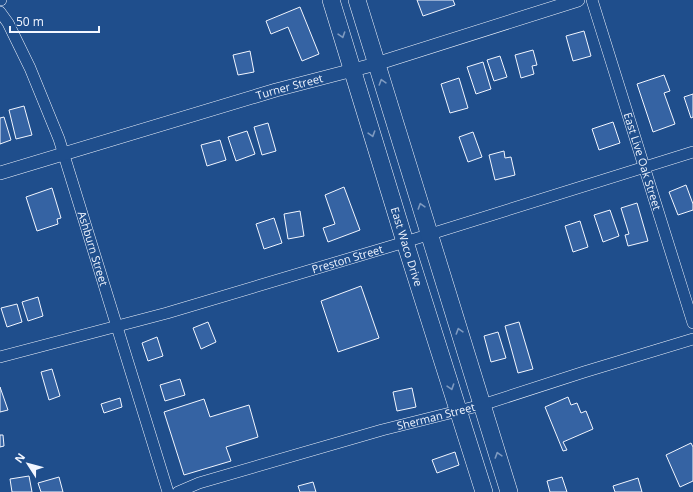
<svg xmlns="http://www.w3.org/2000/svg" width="693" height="492" font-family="'Open Sans',sans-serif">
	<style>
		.building { fill: #3563a3; stroke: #f2f6ff }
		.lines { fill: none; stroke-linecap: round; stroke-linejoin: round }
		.minor-casing { stroke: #f2f6ff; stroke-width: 12 }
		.tertiary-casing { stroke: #f2f6ff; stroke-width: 14 }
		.primary-casing { stroke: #f2f6ff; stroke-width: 18 }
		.minor { stroke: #1f4e8c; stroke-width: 11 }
		.tertiary { stroke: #1f4e8c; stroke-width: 13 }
		.primary { stroke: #1f4e8c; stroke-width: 17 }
		.oneway { stroke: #7e9ac0 }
		.labels { text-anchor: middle; stroke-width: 3; stroke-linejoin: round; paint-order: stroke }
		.street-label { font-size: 11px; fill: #f2f6ff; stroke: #1f4e8c }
	</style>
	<rect width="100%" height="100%" fill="#1f4e8c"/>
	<path class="building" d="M 417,0 L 453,0 L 455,5 L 423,16 Z
		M 300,7 L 319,54 L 302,61 L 288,27 L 271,34 L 266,21 Z
		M 584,31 L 591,56 L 573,61 L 566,36 Z
		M 533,50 L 537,65 L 532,66 L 534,74 L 521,78 L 515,55 Z
		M 250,51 L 254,72 L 238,75 L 233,55 Z
		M 500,56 L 507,77 L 494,81 L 487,60 Z
		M 483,62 L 491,89 L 476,94 L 467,67 Z
		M 664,75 L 670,91 L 664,93 L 675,124 L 653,132 L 637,84 Z
		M 459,78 L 468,108 L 450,113 L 441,84 Z
		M 693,94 L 693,117 L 691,118 L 684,97 Z
		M 24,106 L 32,135 L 16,139 L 9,110 Z
		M 4,117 L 11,140 L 0,144 L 0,118 Z
		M 613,122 L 620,143 L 599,150 L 592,129 Z
		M 268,123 L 276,151 L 262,155 L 254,127 Z
		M 247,131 L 255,154 L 236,161 L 228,137 Z
		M 473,132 L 482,157 L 468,162 L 459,137 Z
		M 220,140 L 226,160 L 207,166 L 201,145 Z
		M 504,151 L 505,158 L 511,157 L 515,175 L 495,180 L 489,155 Z
		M 686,185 L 693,204 L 693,210 L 678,215 L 669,192 Z
		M 344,187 L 360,230 L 328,242 L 323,228 L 335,224 L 325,195 Z
		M 52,188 L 61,218 L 57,219 L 58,224 L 37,231 L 26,197 Z
		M 637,203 L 648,241 L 628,246 L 625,235 L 629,234 L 621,208 Z
		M 610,210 L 619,236 L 603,242 L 594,215 Z
		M 300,211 L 304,236 L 288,239 L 284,214 Z
		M 274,218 L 282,243 L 264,249 L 256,224 Z
		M 580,221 L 588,247 L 573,252 L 565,226 Z
		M 361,286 L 379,338 L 338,352 L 321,301 Z
		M 38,297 L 43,316 L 28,321 L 22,302 Z
		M 17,304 L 22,322 L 7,327 L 1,308 Z
		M 208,322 L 216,342 L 201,349 L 193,328 Z
		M 519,322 L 533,369 L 518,373 L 505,326 Z
		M 498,332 L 506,358 L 491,362 L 484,336 Z
		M 157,337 L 163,356 L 148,361 L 142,343 Z
		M 52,369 L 60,396 L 49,400 L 41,372 Z
		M 180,379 L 185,395 L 165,401 L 160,385 Z
		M 0,387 L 8,410 L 0,412 Z
		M 412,388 L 416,407 L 397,411 L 393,392 Z
		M 568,397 L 571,405 L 577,403 L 581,413 L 586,411 L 593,429 L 563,442 L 567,450 L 563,451 L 545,407 Z
		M 120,398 L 122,407 L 104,413 L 101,404 Z
		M 204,399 L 210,417 L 249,405 L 258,437 L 226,447 L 231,461 L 184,475 L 164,412 Z
		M 0,435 L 3,435 L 4,446 L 0,447 Z
		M 691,443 L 693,447 L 693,481 L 680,487 L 666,455 Z
		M 455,452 L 459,465 L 437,473 L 432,460 Z
		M 29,476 L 32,492 L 12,492 L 10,479 Z
		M 59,477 L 63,492 L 41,492 L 38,483 Z
		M 562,477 L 567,492 L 550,492 L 547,481 Z
		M 638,478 L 642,492 L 615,492 L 613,486 Z
		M 313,482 L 316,492 L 300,492 L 298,486 Z"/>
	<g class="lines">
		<defs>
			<g id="minor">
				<path d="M 0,0 L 1,0"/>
				<path id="s1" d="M 592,0 L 693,323"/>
				<path id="s2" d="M 0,12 L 8,23 L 30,68 L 59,139 L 168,492"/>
				<path id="s3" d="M 0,357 L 167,313 L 405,242 L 693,152"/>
				<path id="s4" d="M 178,492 L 199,483 L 382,430 L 482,405 L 584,372 L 693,339"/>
			</g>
			<g id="tertiary">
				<path id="s5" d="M 0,173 L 276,90 L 376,64 L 578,0"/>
			</g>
			<g id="primary">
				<path id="s6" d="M 331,0 L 405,242 L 484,492"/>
				<path d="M 357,0 L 509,492"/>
			</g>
		</defs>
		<use href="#minor" class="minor-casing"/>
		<use href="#tertiary" class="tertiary-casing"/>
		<use href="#primary" class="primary-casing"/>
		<use href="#minor" class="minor"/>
		<use href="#tertiary" class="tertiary"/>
		<use href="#primary" class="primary"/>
	</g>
	<defs><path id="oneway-chevron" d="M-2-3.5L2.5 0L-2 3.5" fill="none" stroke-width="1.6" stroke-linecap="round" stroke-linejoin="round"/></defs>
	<g class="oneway">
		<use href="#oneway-chevron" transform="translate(342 35) rotate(72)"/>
		<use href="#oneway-chevron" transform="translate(382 82) rotate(-107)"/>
		<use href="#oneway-chevron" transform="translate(372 134) rotate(73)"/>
		<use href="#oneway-chevron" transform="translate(421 206) rotate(-107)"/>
		<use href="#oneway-chevron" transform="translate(459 331) rotate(-107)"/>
		<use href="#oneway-chevron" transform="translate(451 387) rotate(72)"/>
		<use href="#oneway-chevron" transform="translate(498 455) rotate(-107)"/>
	</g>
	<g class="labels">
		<g class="street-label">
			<text dy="4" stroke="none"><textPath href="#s5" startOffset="302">Turner Street</textPath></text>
			<text dy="4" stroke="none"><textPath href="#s1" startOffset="169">East Live Oak Street</textPath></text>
			<text dy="4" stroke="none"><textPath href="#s6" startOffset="258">East Waco Drive</textPath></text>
			<text dy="4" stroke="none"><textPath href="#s2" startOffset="255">Ashburn Street</textPath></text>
			<text dy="4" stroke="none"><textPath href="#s3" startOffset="361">Preston Street</textPath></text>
			<text dy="4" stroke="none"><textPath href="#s4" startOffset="269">Sherman Street</textPath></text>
		</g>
	</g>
	<g transform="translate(28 464) rotate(306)" stroke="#1f4e8c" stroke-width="3" paint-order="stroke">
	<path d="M0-3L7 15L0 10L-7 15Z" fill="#f2f6ff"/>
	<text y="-6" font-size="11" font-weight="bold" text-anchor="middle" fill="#f2f6ff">N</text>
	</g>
	<path d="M10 26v6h89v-6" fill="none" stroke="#f2f6ff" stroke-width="2"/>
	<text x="16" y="26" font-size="12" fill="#f2f6ff" stroke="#1f4e8c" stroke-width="3" paint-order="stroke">50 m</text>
</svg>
